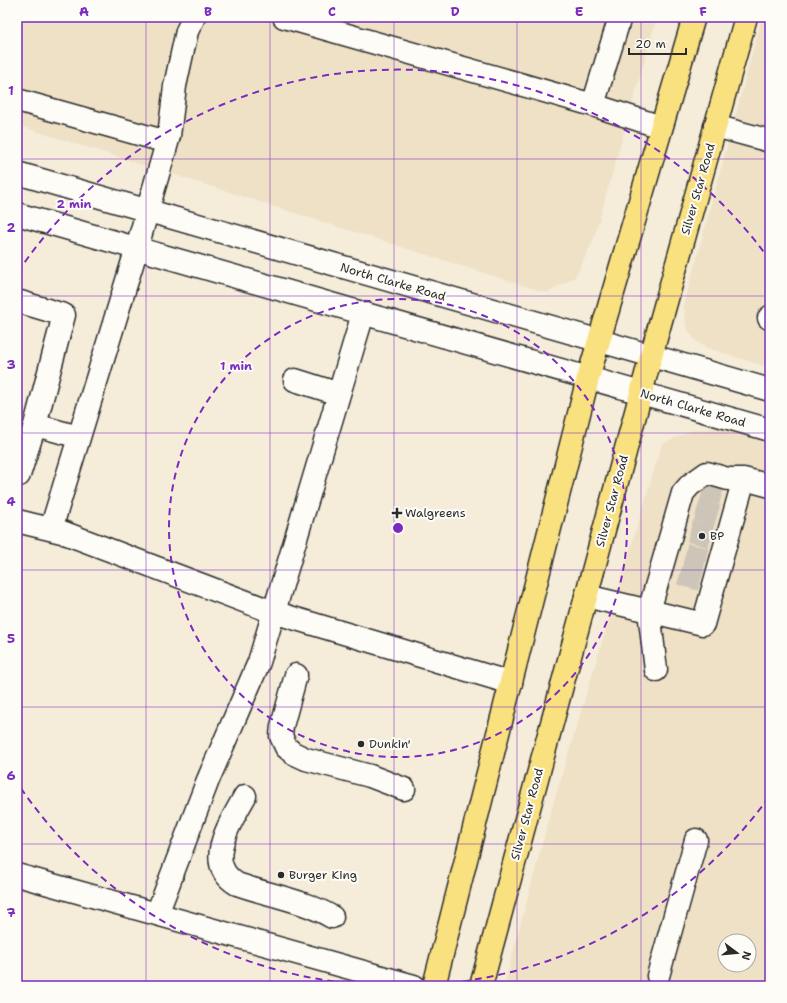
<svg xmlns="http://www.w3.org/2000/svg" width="787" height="1003" font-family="'Shantell Sans',sans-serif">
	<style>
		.built { fill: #efe1c6; fill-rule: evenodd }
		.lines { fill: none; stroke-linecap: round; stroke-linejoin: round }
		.minor-tunnel { stroke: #cdc5b7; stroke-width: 22; stroke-dasharray: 22 11; stroke-linecap: butt }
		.minor-casing { stroke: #2b2b2b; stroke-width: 25 }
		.major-casing { stroke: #2b2b2b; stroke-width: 25 }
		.minor { stroke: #fdfcf7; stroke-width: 22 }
		.major { stroke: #fae180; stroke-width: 22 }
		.grid { fill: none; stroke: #7b2cbf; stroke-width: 1; stroke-opacity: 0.55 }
		.ring { fill: none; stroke: #7b2cbf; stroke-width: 2; stroke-dasharray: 7 5 }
		.poi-dot { fill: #2b2b2b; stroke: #fdfcf7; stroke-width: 1.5 }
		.labels { text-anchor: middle; stroke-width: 4; stroke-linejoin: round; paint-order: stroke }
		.street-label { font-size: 12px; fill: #2b2b2b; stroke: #fdfcf7 }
		.poi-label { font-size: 12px; fill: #2b2b2b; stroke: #fdfcf7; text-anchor: start }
		.centre { fill: #7b2cbf; stroke: #fdfcf7; stroke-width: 2 }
		.ring-label { font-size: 12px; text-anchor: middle; font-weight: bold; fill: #7b2cbf; stroke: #fdfcf7; stroke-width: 4; stroke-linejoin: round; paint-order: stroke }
		.neatline { fill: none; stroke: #7b2cbf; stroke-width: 1.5 }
		.grid-label { font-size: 13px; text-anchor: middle; font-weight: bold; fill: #7b2cbf }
	</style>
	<rect width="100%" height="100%" fill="#f5ecda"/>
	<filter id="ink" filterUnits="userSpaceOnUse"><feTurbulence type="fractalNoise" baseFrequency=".025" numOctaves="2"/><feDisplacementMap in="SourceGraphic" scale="8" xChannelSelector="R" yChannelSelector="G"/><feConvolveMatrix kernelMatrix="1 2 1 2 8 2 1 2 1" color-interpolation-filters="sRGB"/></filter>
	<g filter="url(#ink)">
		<path class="built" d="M 17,17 L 657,17 L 593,241 L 575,277 L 547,293 L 17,125 Z
			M 762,17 L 770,17 L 770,368 L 705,347 L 695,340 L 688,330 L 685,320 L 684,305 Z
			M 722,427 L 770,441 L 770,986 L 517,986 L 505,982 L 551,811 L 662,444 L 691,431 ZM 725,941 L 749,941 L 749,965 L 725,965 Z"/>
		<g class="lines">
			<path class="minor-tunnel" d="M 703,489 L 722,494
				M 697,510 L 717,516
				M 690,531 L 712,537
				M 685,554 L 706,559
				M 680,574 L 701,580"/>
			<defs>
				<path id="minor" d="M 284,17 L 593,105 L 661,127
					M 17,100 L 167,142
					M 593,105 L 620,17
					M 715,126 L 770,141
					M 17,173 L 770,390
					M 17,214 L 770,430
					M 17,301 L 64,315 L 35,425 L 79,437
					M 769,318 L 770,317
					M 295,380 L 339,394 L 363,314
					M 17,474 L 19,475 L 35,425
					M 17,521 L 62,532 L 273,612 L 511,683
					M 51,529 L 133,261 L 169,136 L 175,86 L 187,31 L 194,17
					M 586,596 L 649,611 L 683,493 L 690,485 L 707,473 L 728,479 L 744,479 L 770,486
					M 656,670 L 649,611 L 703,624 L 744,479
					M 296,675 L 282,726 L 281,736 L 286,747 L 293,753 L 306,759 L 370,776 L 404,789
					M 245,796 C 231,822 202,863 237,884 C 268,895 303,900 332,917
					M 17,875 L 414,986
					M 157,914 L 208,780 L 259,662 L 339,394
					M 658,976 L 696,840"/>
				<path id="major" d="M 434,986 L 588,378 L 694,17
					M 481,986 L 651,356 L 746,17"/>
			</defs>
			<use href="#minor" class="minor-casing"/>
			<use href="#major" class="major-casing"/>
			<use href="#minor" class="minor"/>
			<use href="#major" class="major"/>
		</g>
	</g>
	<path class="grid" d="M 146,17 L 146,986M 270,17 L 270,986M 394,17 L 394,986M 517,17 L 517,986M 641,17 L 641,986M 17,159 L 770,159M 17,296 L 770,296M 17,433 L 770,433M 17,570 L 770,570M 17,707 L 770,707M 17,844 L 770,844"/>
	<g class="ring">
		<circle cx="398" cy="528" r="229"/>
		<path d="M769 797A458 458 0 0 1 402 986M394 986A458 458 0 0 1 18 784M18 272A458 458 0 0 1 769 259"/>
	</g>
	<g class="poi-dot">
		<path d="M395 507h4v4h4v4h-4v4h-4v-4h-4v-4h4z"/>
		<circle cx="702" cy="536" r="4"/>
		<circle cx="361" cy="744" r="4"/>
		<circle cx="281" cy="875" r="4"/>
	</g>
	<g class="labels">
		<g class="street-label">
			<text transform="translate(698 189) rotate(-74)" y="4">Silver Star Road</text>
			<text transform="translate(393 282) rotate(16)" y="4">North Clarke Road</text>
			<text transform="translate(693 408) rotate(16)" y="4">North Clarke Road</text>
			<text transform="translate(612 501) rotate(-75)" y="4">Silver Star Road</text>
			<text transform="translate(527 814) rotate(-75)" y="4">Silver Star Road</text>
		</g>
		<g class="poi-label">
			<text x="405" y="517">Walgreens</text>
			<text x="710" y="540">BP</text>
			<text x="369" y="748">Dunkin'</text>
			<text x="289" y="879">Burger King</text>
		</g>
	</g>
	<circle cx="398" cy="528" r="6" class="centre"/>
	<g class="ring-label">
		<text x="74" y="208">2 min</text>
		<text x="236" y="370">1 min</text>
	</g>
	<rect width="787" height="1003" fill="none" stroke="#fdfcf7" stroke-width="44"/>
	<g transform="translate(737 953) rotate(106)"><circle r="19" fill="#fdfcf7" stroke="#a9a8a5"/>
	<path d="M0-3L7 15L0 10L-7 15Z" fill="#2b2b2b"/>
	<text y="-6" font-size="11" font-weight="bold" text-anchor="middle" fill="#2b2b2b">N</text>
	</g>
	<path d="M629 48v6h57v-6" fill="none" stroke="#2b2b2b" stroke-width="2"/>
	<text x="635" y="48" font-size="12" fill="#2b2b2b" stroke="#fdfcf7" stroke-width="3" paint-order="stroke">20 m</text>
	<rect x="22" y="22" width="743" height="959" class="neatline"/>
	<g class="grid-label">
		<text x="84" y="16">A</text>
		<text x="208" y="16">B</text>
		<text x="332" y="16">C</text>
		<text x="455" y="16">D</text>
		<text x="579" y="16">E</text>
		<text x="703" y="16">F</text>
		<text x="11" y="95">1</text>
		<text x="11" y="232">2</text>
		<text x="11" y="369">3</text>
		<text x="11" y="506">4</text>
		<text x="11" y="643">5</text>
		<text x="11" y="780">6</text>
		<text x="11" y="917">7</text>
	</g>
</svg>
